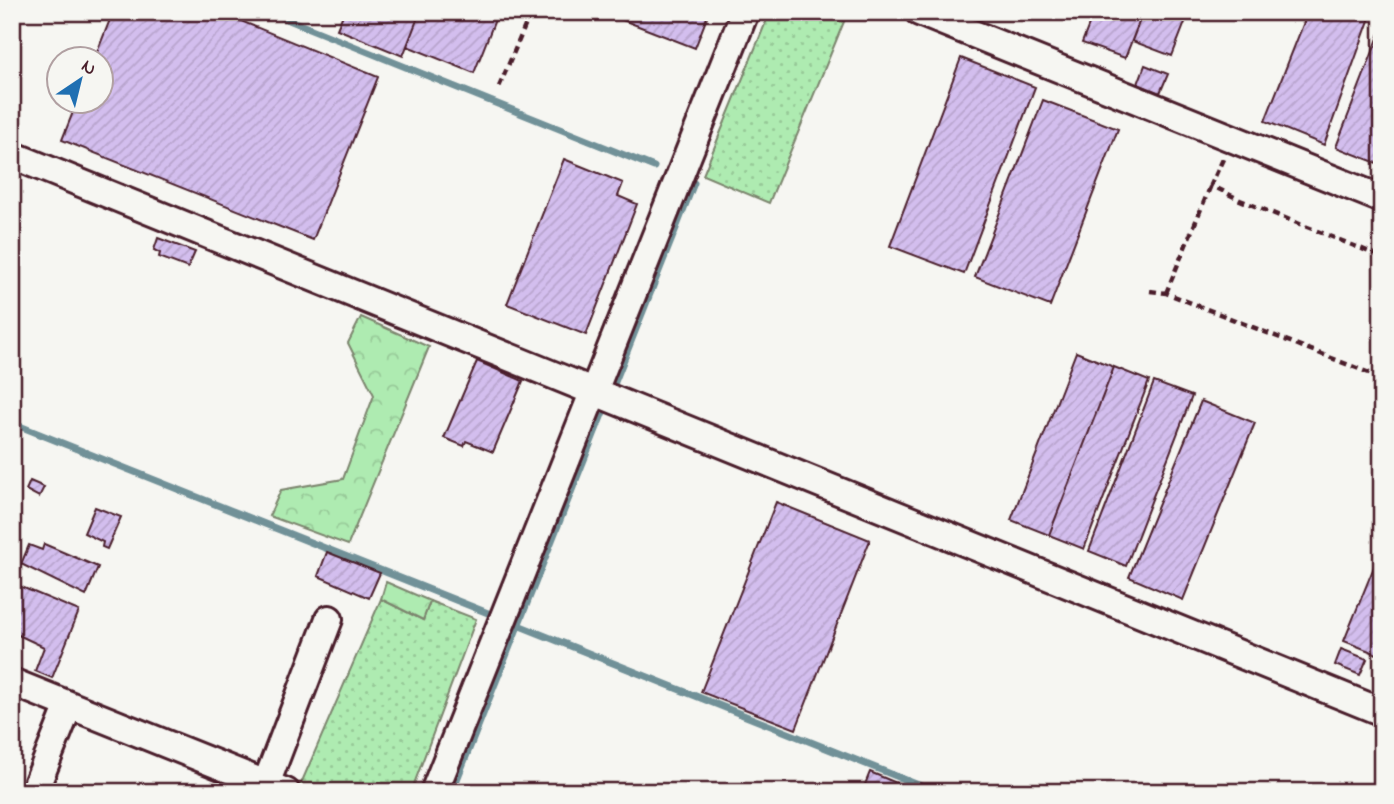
<svg xmlns="http://www.w3.org/2000/svg" width="1394" height="804" font-family="'Indie Flower',sans-serif">
	<style>
		.grass { fill: url(#grass-dots); stroke: #7c856e; stroke-width: 2 }
		.forest { fill: url(#forest-crowns); stroke: #7c856e; stroke-width: 2 }
		.lines { fill: none; stroke-linecap: round; stroke-linejoin: round }
		.stream { stroke: #719198; stroke-width: 7 }
		.building { fill: url(#building-hatch); stroke: #4a1f2b; stroke-width: 2 }
		.minor-casing { stroke: #4a1f2b; stroke-width: 32 }
		.path { stroke: #4a1f2b; stroke-width: 4.5; stroke-dasharray: 7 5; stroke-linecap: butt }
		.minor { stroke: #f6f6f2; stroke-width: 26 }
	</style>
	<defs>
		<pattern id="grass-dots" width="8" height="8" patternUnits="userSpaceOnUse" patternTransform="scale(1.75)"><rect width="8" height="8" fill="#aeebb1"/><path d="M2 2h.1M6 6h.1" fill="none" stroke="#97c998" stroke-width="1.8" stroke-linecap="round"/></pattern>
		<pattern id="forest-crowns" width="20" height="18" patternUnits="userSpaceOnUse" patternTransform="scale(1.75)"><rect width="20" height="18" fill="#aeebb1"/><path d="M2 6a3 3 0 1 1 6 0M12 15a3 3 0 1 1 6 0" fill="none" stroke="#97c998"/></pattern>
		<pattern id="building-hatch" width="6" height="6" patternUnits="userSpaceOnUse" patternTransform="scale(1.75)"><rect width="6" height="6" fill="#d3beee"/><path d="M-1 1l2-2M0 6l6-6M5 7l2-2" fill="none" stroke="#b7a3cc"/></pattern>
	</defs>
	<rect width="100%" height="100%" fill="#f6f6f2"/>
	<filter id="ink" filterUnits="userSpaceOnUse"><feTurbulence type="fractalNoise" baseFrequency=".0143" numOctaves="2"/><feDisplacementMap in="SourceGraphic" scale="14" xChannelSelector="R" yChannelSelector="G"/><feConvolveMatrix kernelMatrix="1 2 1 2 8 2 1 2 1" color-interpolation-filters="sRGB"/></filter>
	<g filter="url(#ink)">
		<path class="grass" d="M 770,12 L 848,12 L 769,203 L 703,175 Z
			M 381,599 L 423,620 L 430,601 L 476,619 L 411,792 L 314,792 L 300,786 Z"/>
		<path class="forest" d="M 361,317 L 429,347 L 348,545 L 269,516 L 281,490 L 343,479 L 374,395 L 348,343 Z
			M 386,582 L 430,601 L 423,620 L 381,599 Z"/>
		<g class="lines">
			<path class="stream" d="M 269,12 L 654,167
				M 12,423 L 936,792
				M 452,792 L 694,183"/>
		</g>
		<path class="building" d="M 113,12 L 219,12 L 378,77 L 313,240 L 62,140 L 77,102 L 102,102 L 102,60 L 94,60 Z
			M 344,12 L 420,12 L 403,56 L 337,29 Z
			M 420,12 L 498,12 L 474,73 L 407,46 Z
			M 602,12 L 709,12 L 695,48 Z
			M 1094,12 L 1143,12 L 1125,58 L 1082,43 Z
			M 1143,12 L 1189,12 L 1172,56 L 1132,41 Z
			M 1308,12 L 1372,12 L 1324,145 L 1265,121 Z
			M 1382,28 L 1382,165 L 1336,147 Z
			M 961,58 L 1035,87 L 964,274 L 890,246 Z
			M 1145,65 L 1168,74 L 1160,93 L 1138,84 Z
			M 1043,100 L 1118,129 L 1050,306 L 975,277 Z
			M 564,159 L 623,183 L 618,196 L 637,204 L 586,335 L 507,304 Z
			M 158,238 L 195,252 L 188,268 L 159,257 L 160,253 L 154,250 Z
			M 1076,352 L 1114,367 L 1049,535 L 1011,520 Z
			M 477,361 L 523,381 L 493,452 L 466,441 L 464,446 L 444,438 Z
			M 1114,367 L 1149,381 L 1084,549 L 1049,535 Z
			M 1154,382 L 1192,396 L 1126,566 L 1089,551 Z
			M 1201,401 L 1255,423 L 1183,600 L 1129,577 Z
			M 30,481 L 44,487 L 39,497 L 26,490 Z
			M 776,502 L 870,540 L 796,729 L 701,692 Z
			M 95,507 L 121,517 L 107,549 L 102,547 L 103,542 L 84,533 Z
			M 44,544 L 98,567 L 86,596 L 21,564 L 29,545 L 42,550 Z
			M 1382,547 L 1382,656 L 1344,641 Z
			M 327,552 L 380,573 L 369,598 L 318,576 Z
			M 12,583 L 79,611 L 52,678 L 35,671 L 44,647 L 12,632 Z
			M 1341,649 L 1367,659 L 1360,675 L 1335,665 Z
			M 870,772 L 918,792 L 862,792 Z"/>
		<g class="lines">
			<defs>
				<path id="minor" d="M 919,12 L 1382,199
					M 12,155 L 1382,712
					M 12,682 L 286,792
					M 266,784 L 329,619
					M 34,792 L 69,705
					M 434,792 L 745,12"/>
			</defs>
			<use href="#minor" class="minor-casing"/>
			<path class="path" d="M 499,87 L 531,12
				M 1223,159 L 1211,185 L 1240,200 L 1382,257
				M 1150,291 L 1166,293 L 1382,378
				M 1166,293 L 1211,185"/>
			<use href="#minor" class="minor"/>
		</g>
	</g>
	<rect width="1394" height="804" fill="none" stroke="#f6f6f2" stroke-width="42"/>
	<rect x="21" y="21" width="1352" height="762" fill="none" stroke="#4a1f2b" stroke-width="2.5" filter="url(#ink)"/>
	<g transform="translate(80 80) rotate(35)"><circle r="33" fill="#f6f6f2" stroke="#b1a0a2" stroke-width="2"/>
	<path d="M0-5L12 26L0 18L-12 26Z" fill="#1f6fb2"/>
	<text y="-10" font-size="19" font-weight="bold" text-anchor="middle" fill="#4a1f2b">N</text>
	</g>
</svg>
